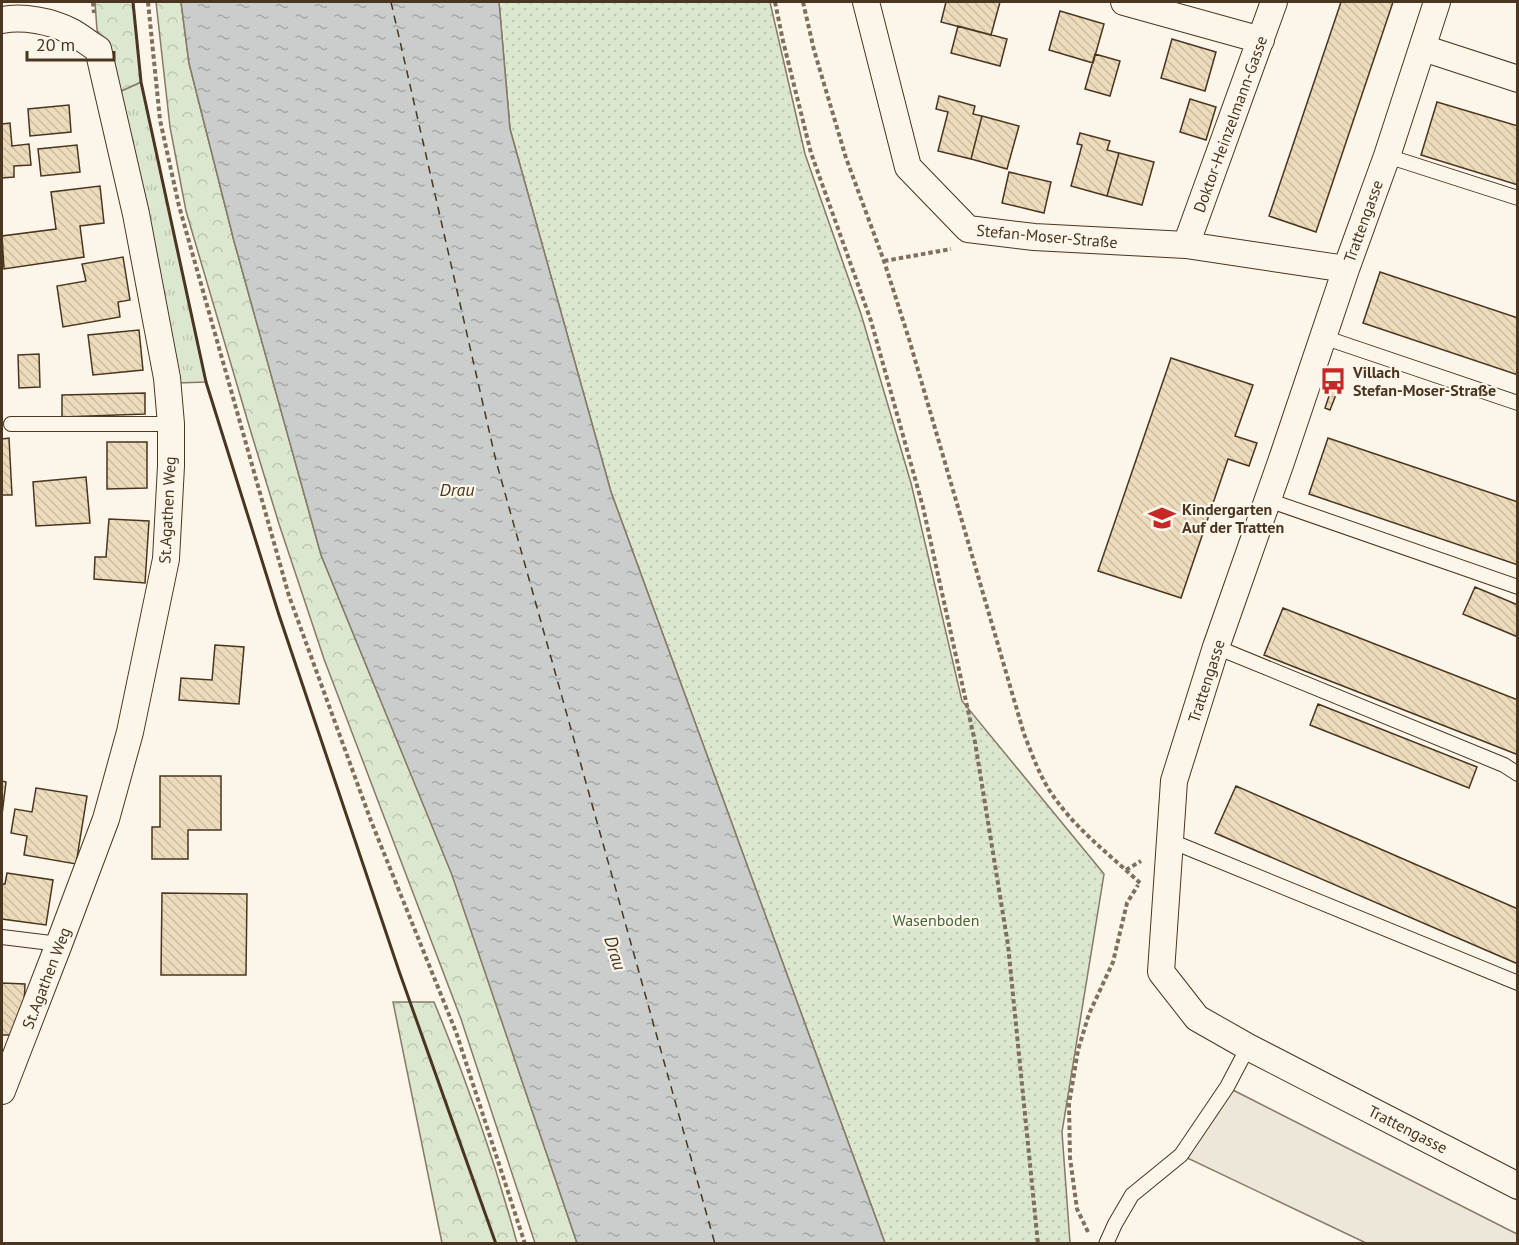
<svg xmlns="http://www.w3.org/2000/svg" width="1519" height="1245" font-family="'PT Sans',sans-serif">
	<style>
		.grass { fill: url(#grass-tufts); stroke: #887966; stroke-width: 1.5 }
		.forest { fill: url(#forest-crowns); stroke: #887966; stroke-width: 1.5 }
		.park { fill: url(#park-dots); stroke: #887966; stroke-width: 1.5 }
		.parking { fill: #ede7d9; stroke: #887966; stroke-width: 1.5 }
		.water { fill: url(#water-ripples); stroke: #887966; stroke-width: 1.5 }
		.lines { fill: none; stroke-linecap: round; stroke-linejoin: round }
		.ferry { stroke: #4a3520; stroke-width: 1.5; stroke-dasharray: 8 6; stroke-linecap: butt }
		.building { fill: url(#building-back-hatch); stroke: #4a3520; stroke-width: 1.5 }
		.service-casing { stroke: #4a3520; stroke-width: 16 }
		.minor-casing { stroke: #4a3520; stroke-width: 28 }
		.path { stroke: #7f6f5c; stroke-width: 4; stroke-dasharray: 4.5 3; stroke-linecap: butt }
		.service { stroke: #fbf6e9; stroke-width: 14 }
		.minor { stroke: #fbf6e9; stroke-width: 26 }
		.wall { stroke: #4a3520; stroke-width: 3 }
		.labels { text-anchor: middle; stroke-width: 4.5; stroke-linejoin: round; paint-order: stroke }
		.street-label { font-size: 16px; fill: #4a3520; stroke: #fbf6e9 }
		.poi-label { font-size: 16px; font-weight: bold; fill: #4a3520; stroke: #fbf6e9; text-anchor: start }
		.park-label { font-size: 16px; fill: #436837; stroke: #fbf6e9 }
		.water-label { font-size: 18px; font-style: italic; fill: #4a3520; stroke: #fbf6e9 }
	</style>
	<defs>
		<pattern id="grass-tufts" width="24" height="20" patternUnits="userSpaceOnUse" patternTransform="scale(1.5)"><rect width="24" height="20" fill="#dce7d0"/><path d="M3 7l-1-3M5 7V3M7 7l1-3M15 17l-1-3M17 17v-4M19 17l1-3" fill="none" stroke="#bec7b2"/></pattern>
		<pattern id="forest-crowns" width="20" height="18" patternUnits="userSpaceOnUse" patternTransform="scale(1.5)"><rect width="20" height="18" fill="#dce7d0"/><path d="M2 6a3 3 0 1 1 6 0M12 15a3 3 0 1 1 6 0" fill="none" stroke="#bec7b2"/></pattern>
		<pattern id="park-dots" width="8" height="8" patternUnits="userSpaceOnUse" patternTransform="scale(1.5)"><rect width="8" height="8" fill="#dce7d0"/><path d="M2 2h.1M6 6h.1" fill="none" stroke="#bec7b2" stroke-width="1.8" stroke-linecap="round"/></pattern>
		<pattern id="water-ripples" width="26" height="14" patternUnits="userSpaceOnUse" patternTransform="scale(1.5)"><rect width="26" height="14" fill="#c9cecd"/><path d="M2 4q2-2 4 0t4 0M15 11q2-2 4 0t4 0" fill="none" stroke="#a5a8a6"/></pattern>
		<pattern id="building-back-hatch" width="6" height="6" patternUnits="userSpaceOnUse" patternTransform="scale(1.5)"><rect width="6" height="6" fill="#ecdcbc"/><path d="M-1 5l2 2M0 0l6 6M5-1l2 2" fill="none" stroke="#ccbda1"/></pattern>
	</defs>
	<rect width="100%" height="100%" fill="#fbf6e9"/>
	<path class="grass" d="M 141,82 L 206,382 L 177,383 L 117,93 Z"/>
	<path class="forest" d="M 95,2 L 133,2 L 141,82 L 117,93 L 107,51 L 97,30 Z
		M 156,2 L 181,2 L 189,63 L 234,241 L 321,555 L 452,874 L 577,1243 L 535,1243 L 461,1019 L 324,659 L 279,524 L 250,429 L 186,211 L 170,127 Z
		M 393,1002 L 434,1002 C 467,1081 495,1161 517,1243 L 442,1243 Z"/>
	<path class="park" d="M 499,2 L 770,2 L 805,154 L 861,314 L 911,483 L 962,701 L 1104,874 L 1062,1132 L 1070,1243 L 885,1243 L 611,492 L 510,129 Z"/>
	<path class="parking" d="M 1227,1087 L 1517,1234 L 1517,1243 L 1366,1243 L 1181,1155 Z"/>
	<path class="water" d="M 181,2 L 499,2 L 510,129 L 611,492 L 885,1243 L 577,1243 L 452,875 L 321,555 L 234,241 L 189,63 Z"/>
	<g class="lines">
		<path class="ferry" d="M 391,2 L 496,461 L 715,1244"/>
	</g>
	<path class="building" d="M 946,2 L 1000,2 L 991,35 L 941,22 Z
		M 1341,2 L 1393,2 L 1316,232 L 1269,216 Z
		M 1060,11 L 1104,24 L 1093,63 L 1049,50 Z
		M 958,26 L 1007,39 L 1000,66 L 951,53 Z
		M 1172,39 L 1216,52 L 1205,91 L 1161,78 Z
		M 1095,54 L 1120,61 L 1110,96 L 1085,89 Z
		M 939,96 L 975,106 L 973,114 L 982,116 L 971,159 L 938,151 L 948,112 L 936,109 Z
		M 1190,99 L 1216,107 L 1206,140 L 1180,132 Z
		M 1437,102 L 1518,126 L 1518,185 L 1421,155 Z
		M 69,105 L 71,132 L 30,136 L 28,109 Z
		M 982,116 L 1019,126 L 1007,169 L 971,159 Z
		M 10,123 L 12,146 L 29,144 L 31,165 L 14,166 L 14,177 L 2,178 L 2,124 Z
		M 1080,133 L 1110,141 L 1107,150 L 1119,153 L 1107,196 L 1071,186 L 1082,145 L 1077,144 Z
		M 77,145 L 80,172 L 41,176 L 38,149 Z
		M 1119,153 L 1154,162 L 1142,205 L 1107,196 Z
		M 1009,172 L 1051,182 L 1044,213 L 1002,203 Z
		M 100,186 L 104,223 L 80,226 L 84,257 L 4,269 L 2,236 L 56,229 L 51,192 Z
		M 123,257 L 130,300 L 118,302 L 120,317 L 63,327 L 57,286 L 86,281 L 82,264 Z
		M 1380,272 L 1518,318 L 1518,375 L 1363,323 Z
		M 139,330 L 143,370 L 93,375 L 88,335 Z
		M 39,354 L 40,387 L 19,388 L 18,355 Z
		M 1171,358 L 1253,385 L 1235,436 L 1257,443 L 1249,466 L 1228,459 L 1181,598 L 1098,571 Z
		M 1331,390 L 1337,392 L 1330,410 L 1325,408 Z
		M 145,393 L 145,414 L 62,417 L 62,395 Z
		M 9,438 L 12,495 L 2,495 L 2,439 Z
		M 1328,438 L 1518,502 L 1518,565 L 1309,494 Z
		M 107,442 L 147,442 L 147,488 L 107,489 Z
		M 86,477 L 90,523 L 36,526 L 33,482 Z
		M 109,519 L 149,521 L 145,583 L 94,579 L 95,557 L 106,557 Z
		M 1475,587 L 1518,605 L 1518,637 L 1463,614 Z
		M 1283,608 L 1518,700 L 1518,750 L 1516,754 L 1264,655 Z
		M 215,645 L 244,647 L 239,704 L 179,700 L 181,678 L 212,680 Z
		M 1318,704 L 1477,767 L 1469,788 L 1310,725 Z
		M 160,776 L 221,776 L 221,830 L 188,830 L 188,859 L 152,859 L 152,827 L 160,827 Z
		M 2,781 L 6,782 L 2,815 Z
		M 1236,786 L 1518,909 L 1518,964 L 1215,833 Z
		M 36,788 L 87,796 L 76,864 L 24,855 L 27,836 L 11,833 L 15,809 L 32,812 Z
		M 7,873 L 53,880 L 46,925 L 2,919 L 2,884 L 5,884 Z
		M 162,893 L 247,894 L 246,975 L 161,975 Z
		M 2,983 L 25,984 L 23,1026 L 14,1035 L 2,1035 Z"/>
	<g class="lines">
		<defs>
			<path id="service" d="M 1387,156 L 1518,198
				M 1323,337 L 1518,403
				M 11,424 L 171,424
				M 1268,500 L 1518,587
				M 1216,647 L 1504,765 L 1518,774
				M 1170,842 L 1183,846 L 1518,983
				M 2,937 L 59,944
				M 1106,1244 L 1115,1224 L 1132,1195 L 1181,1155 L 1227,1087 L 1248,1047"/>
			<path id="minor" d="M 866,2 L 908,167 L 968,229 L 1034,237 L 1186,245 L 1346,269
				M 1124,2 L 1261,40
				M 1437,2 L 1387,156 L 1346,269 L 1281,462 L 1216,647 L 1174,781 L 1161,972 L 1197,1018 L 1248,1047 L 1518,1186
				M 2,20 C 23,16 51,21 70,31 C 80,36 89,44 98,49 L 136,214 L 167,378 L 171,424 L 171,466 L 166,559 L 130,732 L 106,819 L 59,944 L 2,1091
				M 1423,48 L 1518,79
				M 1186,245 L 1274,2"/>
		</defs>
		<use href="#service" class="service-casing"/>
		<use href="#minor" class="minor-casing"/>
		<path class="path" d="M 93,2 L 94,13
			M 148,2 L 160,120 L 179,206 L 289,596 L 371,821 L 456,1032 L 525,1244
			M 775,2 L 783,41 L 811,153 L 871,321 L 923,507 L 975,742 L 1008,945 L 1038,1244
			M 803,2 L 814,50 L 846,158 L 884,261 L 909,339 L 1024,734 C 1030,749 1036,766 1044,781 C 1067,823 1106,851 1140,883
			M 884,261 L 951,249
			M 1126,870 L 1141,861
			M 1088,1232 L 1077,1209 L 1070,1158 L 1069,1104 L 1078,1050 L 1089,1014 L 1113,962 L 1127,903 L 1138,885"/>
		<use href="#service" class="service"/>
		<use href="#minor" class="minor"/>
		<path class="wall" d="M 133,2 L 141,82 L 206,382 L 279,615 L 399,971 L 496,1244"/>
	</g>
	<defs>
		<symbol id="bus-bare" viewBox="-9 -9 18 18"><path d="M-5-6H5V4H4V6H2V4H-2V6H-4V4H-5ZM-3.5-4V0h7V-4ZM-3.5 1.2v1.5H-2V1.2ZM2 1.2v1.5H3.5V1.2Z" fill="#c62828" stroke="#fbf6e9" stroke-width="2.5" paint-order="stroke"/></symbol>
		<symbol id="school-bare" viewBox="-9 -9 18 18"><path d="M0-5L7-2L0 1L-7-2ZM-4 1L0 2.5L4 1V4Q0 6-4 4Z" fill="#c62828" stroke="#fbf6e9" stroke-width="2.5" paint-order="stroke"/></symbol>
	</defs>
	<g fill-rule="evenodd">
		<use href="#bus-bare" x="1314" y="362" width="38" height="38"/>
		<use href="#school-bare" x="1143" y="499" width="38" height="38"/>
	</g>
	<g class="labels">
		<g class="street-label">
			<text transform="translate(1230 124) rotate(-70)" y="6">Doktor-Heinzelmann-Gasse</text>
			<text transform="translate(1363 221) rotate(-70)" y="6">Trattengasse</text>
			<text transform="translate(1047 236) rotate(5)" y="6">Stefan-Moser-Straße</text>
			<text transform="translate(167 510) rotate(-87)" y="6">St.Agathen Weg</text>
			<text transform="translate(1206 681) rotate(-72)" y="6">Trattengasse</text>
			<text transform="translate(46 978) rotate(-69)" y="6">St.Agathen Weg</text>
			<text transform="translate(1408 1129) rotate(27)" y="6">Trattengasse</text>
		</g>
		<g class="poi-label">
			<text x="1353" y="378">Villach<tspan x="1353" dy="18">Stefan-Moser-Straße</tspan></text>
			<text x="1182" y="515">Kindergarten<tspan x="1182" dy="18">Auf der Tratten</tspan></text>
		</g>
		<g class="park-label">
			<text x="936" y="926">Wasenboden</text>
		</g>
		<g class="water-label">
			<text x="457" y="496">Drau</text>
			<text transform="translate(615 953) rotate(72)" y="6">Drau</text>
		</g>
	</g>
	<rect width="1519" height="1245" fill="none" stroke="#4a3520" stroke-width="6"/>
	<path d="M27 51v9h87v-9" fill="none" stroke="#4a3520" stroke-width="3"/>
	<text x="36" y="51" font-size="18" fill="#4a3520" stroke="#fbf6e9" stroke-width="4.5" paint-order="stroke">20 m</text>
</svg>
